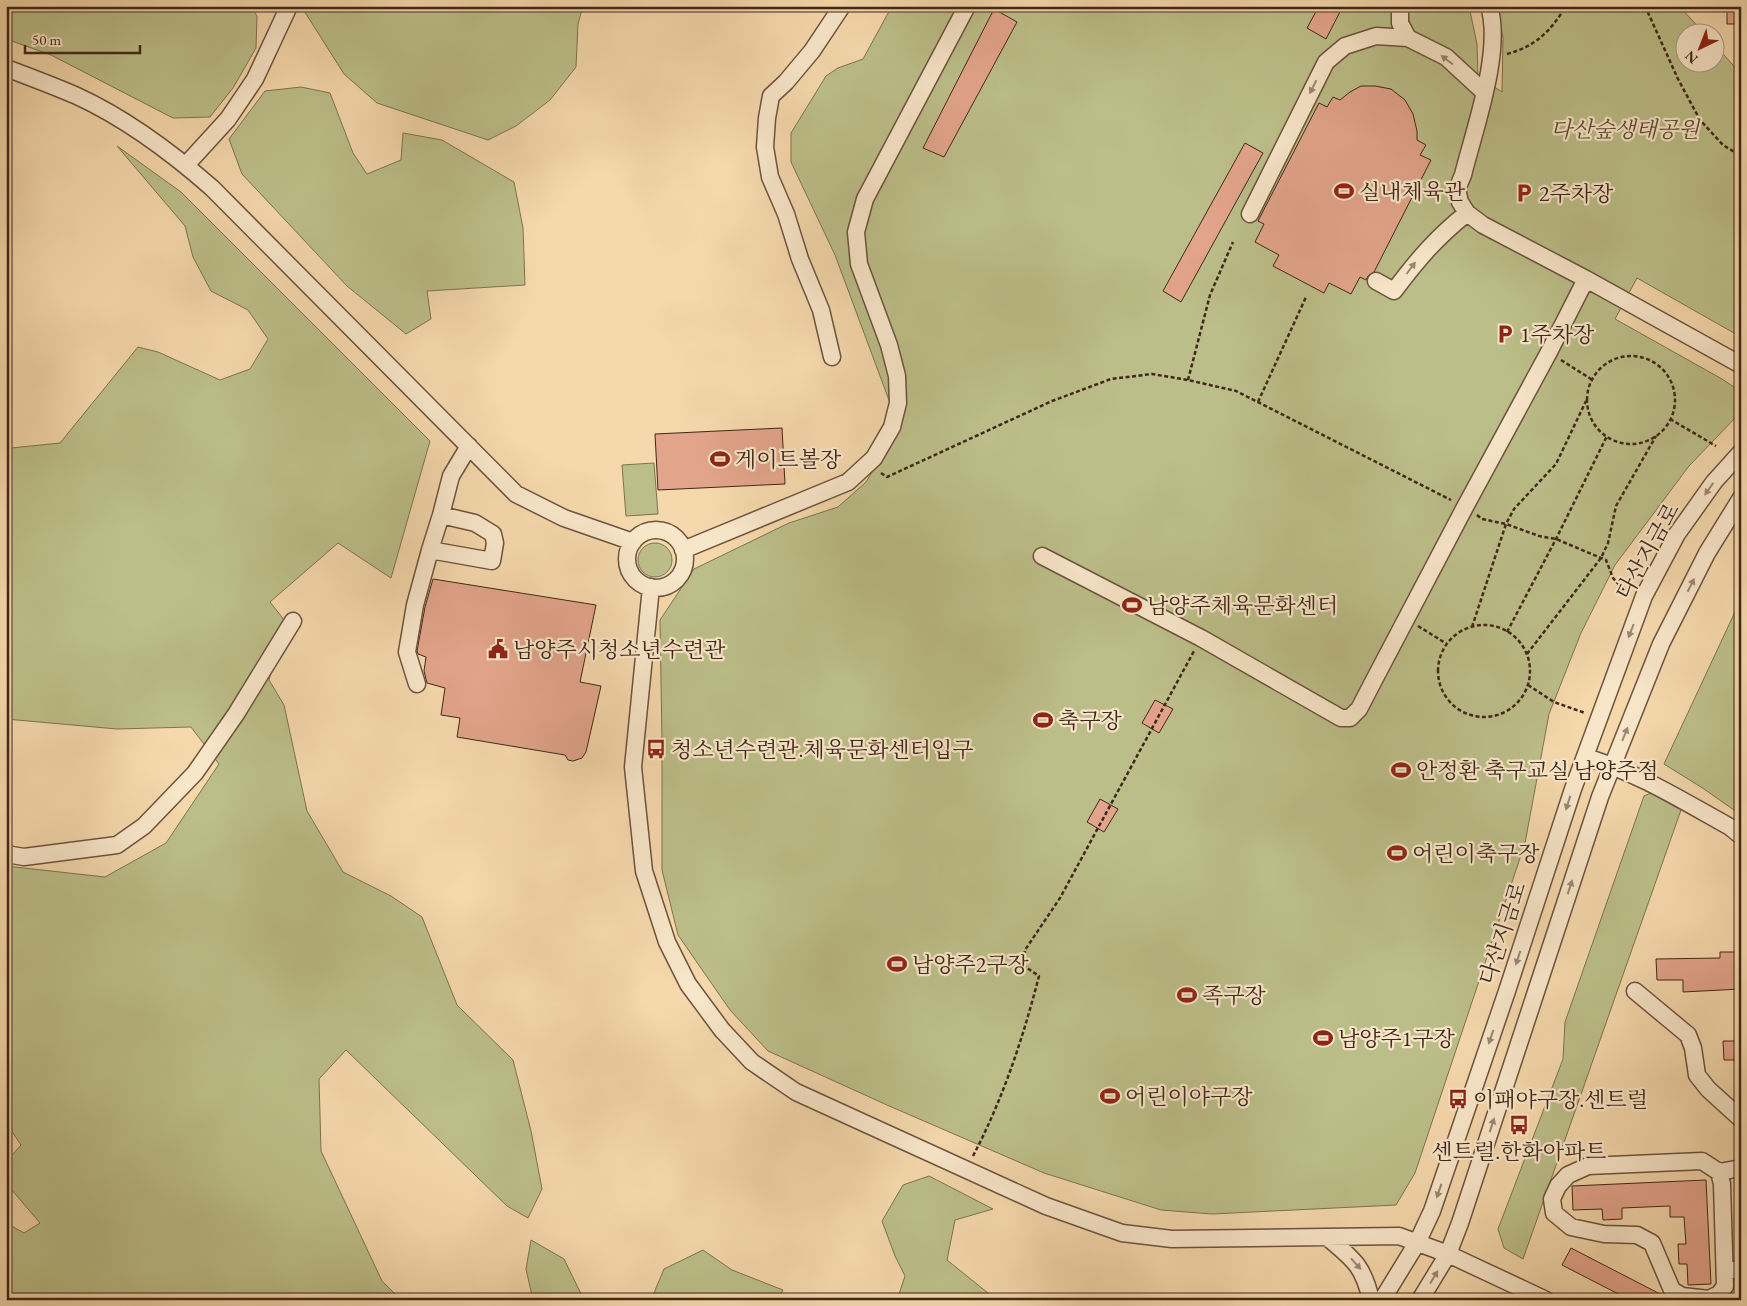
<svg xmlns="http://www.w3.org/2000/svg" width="1747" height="1306" font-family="'EB Garamond','Noto Serif KR',serif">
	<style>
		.green { fill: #bcbe89; stroke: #7e7251 }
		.building { fill: #e2a48b; stroke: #402719 }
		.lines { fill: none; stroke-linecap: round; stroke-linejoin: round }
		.minor-casing { stroke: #6d533e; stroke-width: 19 }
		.path { stroke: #402719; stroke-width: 2.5; stroke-dasharray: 4 2.5; stroke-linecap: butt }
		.minor { stroke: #f8e6c9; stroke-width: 16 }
		.oneway { fill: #9c8671 }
		.labels { text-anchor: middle; stroke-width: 4.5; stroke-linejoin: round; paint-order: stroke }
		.park-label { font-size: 22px; font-style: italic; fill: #5f4d35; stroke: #f8e6c9 }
		.poi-label { font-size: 22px; fill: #402719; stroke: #f8e6c9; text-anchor: start }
		.street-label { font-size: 22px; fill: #402719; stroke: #f8e6c9 }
	</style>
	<rect width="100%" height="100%" fill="#f5d8ac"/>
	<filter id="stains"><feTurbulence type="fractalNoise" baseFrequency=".004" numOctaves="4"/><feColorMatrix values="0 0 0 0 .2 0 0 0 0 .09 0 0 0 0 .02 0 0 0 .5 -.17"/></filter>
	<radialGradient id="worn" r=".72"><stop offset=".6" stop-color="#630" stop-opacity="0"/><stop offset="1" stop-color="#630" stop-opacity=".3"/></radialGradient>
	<path class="green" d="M 6,6 L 250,6 L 257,16 L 256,48 L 233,88 L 210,117 L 173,118 L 51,55 L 6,39 Z
		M 301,6 L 583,6 L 578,24 L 576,67 L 550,100 L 516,126 L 488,140 L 377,103 L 344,74 Z
		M 892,6 L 1469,6 L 1477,44 L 1478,76 L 1502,92 L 1503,38 L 1497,6 L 1679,6 L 1703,32 L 1684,32 L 1684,62 L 1714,62 L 1715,45 L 1741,74 L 1741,337 L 1637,278 L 1615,319 L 1722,379 L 1737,389 L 1740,405 L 1737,416 L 1689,466 L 1615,565 L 1581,633 L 1549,714 L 1525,843 L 1415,1173 L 1396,1205 L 1212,1214 L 1161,1210 L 1044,1173 L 887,1105 L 768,1051 L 730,1010 L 678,935 L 662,870 L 662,741 L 660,620 L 694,569 L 789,523 L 838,507 L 866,482 L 899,427 L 835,255 L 791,162 L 791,133 L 826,76 L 838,68 L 863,59 Z
		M 301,87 L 330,93 L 353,153 L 367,174 L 401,160 L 403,133 L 442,140 L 514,182 L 523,228 L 525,285 L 427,291 L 431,319 L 406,334 L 347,286 L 242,174 L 229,139 L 265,91 Z
		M 117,146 L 181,192 L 430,441 L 391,578 L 338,543 L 270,602 L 285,621 L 269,680 L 284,705 L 307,811 L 343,872 L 391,896 L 422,917 L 457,1005 L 513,1060 L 531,1131 L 542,1189 L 528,1218 L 507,1206 L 346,1050 L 319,1079 L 321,1151 L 382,1281 L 401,1300 L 6,1300 L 6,1223 L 24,1233 L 40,1223 L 11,1189 L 6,1178 L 6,1162 L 21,1145 L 6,1123 L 6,866 L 105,877 L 166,843 L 219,764 L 191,727 L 117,729 L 6,719 L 6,444 L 11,448 L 60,443 L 138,347 L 158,352 L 220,380 L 250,369 L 268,339 L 248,310 L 211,291 L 193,257 L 185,226 Z
		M 654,463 L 658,514 L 626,516 L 622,465 Z
		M638 560a17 17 0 1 1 34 0a17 17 0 1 1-34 0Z
		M 1741,599 L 1741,815 L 1704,789 L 1664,764 Z
		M 1651,793 L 1681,810 L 1523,1259 L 1504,1248 L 1498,1229 L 1563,1059 L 1565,1022 L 1644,796 Z
		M 929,1176 L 993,1209 L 955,1220 L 947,1260 L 993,1297 L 994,1300 L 897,1300 L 905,1276 L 895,1256 L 882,1221 L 903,1185 Z
		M 531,1240 L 564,1259 L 584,1300 L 533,1300 L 526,1269 Z
		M 703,1250 L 732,1270 L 783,1290 L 777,1300 L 651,1300 L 664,1269 Z"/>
	<path class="building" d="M 1319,6 L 1343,6 L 1326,39 L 1307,28 Z
		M 1727,7 L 1741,7 L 1741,24 L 1727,24 Z
		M 994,9 L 1017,22 L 944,157 L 923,148 Z
		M 1361,86 L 1375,86 L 1391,89 L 1405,100 L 1413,114 L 1417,131 L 1417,140 L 1426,145 L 1420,155 L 1431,160 L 1374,272 L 1368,276 L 1366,280 L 1360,277 L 1351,294 L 1329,283 L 1324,293 L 1273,266 L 1279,255 L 1255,242 L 1264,224 L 1258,221 L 1319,103 L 1327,107 L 1333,97 L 1340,100 L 1350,92 Z
		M 1245,143 L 1263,153 L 1181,302 L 1163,291 Z
		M 782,428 L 785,484 L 658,490 L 655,434 Z
		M 433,579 L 596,605 L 580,682 L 601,686 L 586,752 L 582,758 L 573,761 L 568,760 L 565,755 L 457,737 L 460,718 L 441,715 L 445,688 L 427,683 L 424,671 L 426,657 L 418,654 L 417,651 L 425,607 Z
		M 1155,700 L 1173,709 L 1159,733 L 1142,723 Z
		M 1100,799 L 1118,809 L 1104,832 L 1087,822 Z
		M 1720,952 L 1741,952 L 1741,989 L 1683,992 L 1683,980 L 1657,980 L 1656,959 L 1720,958 Z
		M 1723,1041 L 1741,1041 L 1741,1060 L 1724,1060 Z
		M 1706,1180 L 1711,1284 L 1688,1285 L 1687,1264 L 1679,1264 L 1678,1244 L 1686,1244 L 1684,1217 L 1670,1217 L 1670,1206 L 1622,1208 L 1622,1219 L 1603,1220 L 1602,1209 L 1573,1210 L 1572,1186 Z
		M 1571,1248 L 1664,1296 L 1669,1300 L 1630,1300 L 1562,1265 Z"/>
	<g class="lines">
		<defs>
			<path id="minor" d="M 1400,6 L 1400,23 L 1408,38
				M 1489,6 C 1503,51 1474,130 1463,175 L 1457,189 L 1460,202 L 1467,213 L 1483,225 L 1586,279 L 1741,365
				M 6,68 C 30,77 54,86 77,96 C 127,119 171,152 212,188 L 516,494 L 564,518 L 633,542
				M 186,165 L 228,119 L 255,79 L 289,6
				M 1250,214 L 1326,62 L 1345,46 L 1376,36 L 1408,38 L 1446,57 L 1484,92
				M 1376,281 L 1394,291 C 1418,259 1436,238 1467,213
				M 832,357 L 821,310 L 800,259 L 786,214 L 770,177 L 765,147 L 767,118 L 771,96 L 786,82 L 812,51 L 842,6
				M 441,515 L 475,523 L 493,534 L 495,543 L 492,561 L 430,550 Z
				M 441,515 L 451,476 L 469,446
				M627 559a29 29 0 1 1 58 0a29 29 0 1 1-58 0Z
				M 683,550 L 848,482 L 874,458 L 892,427 L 898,403 L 897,376 L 889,345 L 859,264 L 856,232 L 865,199 L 967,6
				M 1042,556 L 1201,638 L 1341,718 L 1350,718 L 1359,709 L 1373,682 L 1465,507 L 1549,352 L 1586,279
				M 651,587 L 633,767 L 644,871 L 667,942 L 688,984 L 722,1030 L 752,1062 L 796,1092 L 1046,1206 L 1122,1233 L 1172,1239 L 1399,1236 L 1448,1254 L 1546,1300
				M 417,684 L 407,652 L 415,605 L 430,550
				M 1585,757 C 1637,772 1683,801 1730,827 L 1741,836
				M 6,854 L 24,857 L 117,845 L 144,826 L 195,773 L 236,714 L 293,621
				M 1635,991 L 1688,1035 L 1693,1048 L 1697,1075 L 1708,1089 L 1741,1119
				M 1719,1172 L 1722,1184 L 1725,1286 L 1719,1294 L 1709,1299 L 1682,1296 L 1672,1290 L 1652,1243 L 1637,1235 L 1604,1234 L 1571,1227 L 1554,1213 L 1552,1199 L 1558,1186 L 1568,1175 L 1588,1166 L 1702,1161 L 1719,1172 L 1741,1168
				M 1327,1237 C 1353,1259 1363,1265 1371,1300
				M 1725,1271 L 1741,1269
				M 1382,1300 L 1417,1243 L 1432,1211 L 1507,991 L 1573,789 L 1644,596 L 1677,534 L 1714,482 L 1741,452
				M 1420,1300 L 1448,1254 L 1460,1223 L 1600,797 L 1661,644 L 1707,553 L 1741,498"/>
		</defs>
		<use href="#minor" class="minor-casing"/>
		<path class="path" d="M 1645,6 L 1678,79 L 1700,120 L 1723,145 L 1741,156
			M 1507,54 C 1536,46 1550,32 1566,6
			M1587 400a44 44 0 1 1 88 0a44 44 0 1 1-88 0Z
			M 1561,360 L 1591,379
			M 1188,380 L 1210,295 L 1233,242
			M 1258,402 L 1306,297
			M 1670,419 L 1716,446
			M 881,473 L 887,477 L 1052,401 L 1111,379 L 1152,374 L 1188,380 L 1236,391 L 1451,500
			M 1477,515 L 1482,519 L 1506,524 L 1539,536 L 1556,539 L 1606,560 L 1613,578 L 1626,593
			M1438 671a46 46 0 1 1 92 0a46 46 0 1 1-92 0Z
			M 1418,626 L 1447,644
			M 1472,627 L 1506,524 L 1514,509 L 1556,464 L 1586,401
			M 1507,632 L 1556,539 L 1607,436
			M 1527,654 L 1601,558 L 1608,543 L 1616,506 L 1656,436
			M 1528,685 L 1554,702 L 1585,713
			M 973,1156 C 1003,1099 1023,1038 1039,976 L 1024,966 L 1025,950 L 1060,898 L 1194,651"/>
		<use href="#minor" class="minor"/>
	</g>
	<defs><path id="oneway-solid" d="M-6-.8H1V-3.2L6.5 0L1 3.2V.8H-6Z" transform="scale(1.25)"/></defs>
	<g class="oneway">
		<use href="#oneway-solid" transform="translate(1447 60) rotate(-143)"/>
		<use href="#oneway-solid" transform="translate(1313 87) rotate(117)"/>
		<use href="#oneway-solid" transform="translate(1411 268) rotate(-53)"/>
		<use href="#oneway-solid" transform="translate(1709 489) rotate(125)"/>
		<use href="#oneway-solid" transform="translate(1691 585) rotate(-63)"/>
		<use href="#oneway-solid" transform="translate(1631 631) rotate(111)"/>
		<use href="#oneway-solid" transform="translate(1625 734) rotate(-68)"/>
		<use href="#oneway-solid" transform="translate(1568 803) rotate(108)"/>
		<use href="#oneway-solid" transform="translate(1570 887) rotate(-72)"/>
		<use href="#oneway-solid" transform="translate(1518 958) rotate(108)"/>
		<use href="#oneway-solid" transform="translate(1491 1037) rotate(109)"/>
		<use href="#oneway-solid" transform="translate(1492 1125) rotate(-72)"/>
		<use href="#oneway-solid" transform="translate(1439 1191) rotate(109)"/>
		<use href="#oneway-solid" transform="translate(1356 1264) rotate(48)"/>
		<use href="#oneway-solid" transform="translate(1434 1277) rotate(-59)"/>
	</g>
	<defs>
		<symbol id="stadium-bare" viewBox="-9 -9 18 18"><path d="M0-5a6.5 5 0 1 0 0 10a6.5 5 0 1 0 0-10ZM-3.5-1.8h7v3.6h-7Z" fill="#8f2418" stroke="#f8e6c9" stroke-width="2.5" paint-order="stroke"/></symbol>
		<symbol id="parking-bare" viewBox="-9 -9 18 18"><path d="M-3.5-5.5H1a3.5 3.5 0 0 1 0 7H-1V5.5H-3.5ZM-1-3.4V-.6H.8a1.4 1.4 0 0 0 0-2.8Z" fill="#8f2418" stroke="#f8e6c9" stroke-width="2.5" paint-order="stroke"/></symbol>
		<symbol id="civic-bare" viewBox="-9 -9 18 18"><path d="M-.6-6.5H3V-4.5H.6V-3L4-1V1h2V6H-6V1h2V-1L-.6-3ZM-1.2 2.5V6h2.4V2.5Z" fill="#8f2418" stroke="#f8e6c9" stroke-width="2.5" paint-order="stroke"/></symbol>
		<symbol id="bus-bare" viewBox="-9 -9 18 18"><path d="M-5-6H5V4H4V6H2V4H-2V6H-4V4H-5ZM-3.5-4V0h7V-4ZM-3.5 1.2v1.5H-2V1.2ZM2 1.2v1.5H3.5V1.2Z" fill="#8f2418" stroke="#f8e6c9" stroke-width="2.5" paint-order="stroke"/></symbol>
	</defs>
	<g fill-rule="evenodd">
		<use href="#stadium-bare" x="1330" y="177" width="28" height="28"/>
		<use href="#parking-bare" x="1510" y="179" width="28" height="28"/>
		<use href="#parking-bare" x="1491" y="320" width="28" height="28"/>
		<use href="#stadium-bare" x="706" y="445" width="28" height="28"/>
		<use href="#stadium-bare" x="1118" y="591" width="28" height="28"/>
		<use href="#civic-bare" x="484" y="635" width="28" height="28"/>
		<use href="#stadium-bare" x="1029" y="706" width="28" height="28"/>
		<use href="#bus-bare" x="642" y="735" width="28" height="28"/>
		<use href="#stadium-bare" x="1387" y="756" width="28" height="28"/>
		<use href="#stadium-bare" x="1383" y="839" width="28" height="28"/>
		<use href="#stadium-bare" x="883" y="950" width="28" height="28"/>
		<use href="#stadium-bare" x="1173" y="981" width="28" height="28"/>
		<use href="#stadium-bare" x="1309" y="1024" width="28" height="28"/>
		<use href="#stadium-bare" x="1096" y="1082" width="28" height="28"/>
		<use href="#bus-bare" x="1444" y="1085" width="28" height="28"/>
		<use href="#bus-bare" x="1505" y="1111" width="28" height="28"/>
	</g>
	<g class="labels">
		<g class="park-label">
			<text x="1625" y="137">다산숲생태공원</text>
		</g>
		<g class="poi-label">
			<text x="1359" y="199">실내체육관</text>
			<text x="1539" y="201">2주차장</text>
			<text x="1520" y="342">1주차장</text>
			<text x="735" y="467">게이트볼장</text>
			<text x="1147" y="613">남양주체육문화센터</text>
			<text x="513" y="657">남양주시청소년수련관</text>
			<text x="1058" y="728">축구장</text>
			<text x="671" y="757">청소년수련관.체육문화센터입구</text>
			<text x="1416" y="778">안정환 축구교실 남양주점</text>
			<text x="1412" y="861">어린이축구장</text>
			<text x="912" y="972">남양주2구장</text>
			<text x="1202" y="1003">족구장</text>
			<text x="1338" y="1046">남양주1구장</text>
			<text x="1125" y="1104">어린이야구장</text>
			<text x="1473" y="1107">이패야구장.센트럴</text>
			<text x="1519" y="1159" text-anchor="middle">센트럴.한화아파트</text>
		</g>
		<g class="street-label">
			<text transform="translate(1647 551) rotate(-61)" y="8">다산지금로</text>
			<text transform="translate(1502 933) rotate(-72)" y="8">다산지금로</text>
		</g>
	</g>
	<rect width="1747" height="1306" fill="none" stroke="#f5d8ac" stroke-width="25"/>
	<rect x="8" y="8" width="1732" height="1291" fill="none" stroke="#402719" stroke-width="2.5"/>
	<rect x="12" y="12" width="1722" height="1281" fill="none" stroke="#402719"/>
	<g transform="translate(1700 48) rotate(223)"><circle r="24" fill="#f8e6c9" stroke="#ae9a83"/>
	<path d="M0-4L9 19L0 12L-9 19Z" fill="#8f2418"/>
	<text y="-8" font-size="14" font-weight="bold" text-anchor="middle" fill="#402719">N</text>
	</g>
	<path d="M25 45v8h115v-8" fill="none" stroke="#402719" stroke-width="2.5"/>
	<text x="32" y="45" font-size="15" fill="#402719" stroke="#f8e6c9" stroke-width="4" paint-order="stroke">50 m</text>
	<rect width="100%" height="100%" filter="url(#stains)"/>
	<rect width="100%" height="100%" fill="url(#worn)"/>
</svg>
